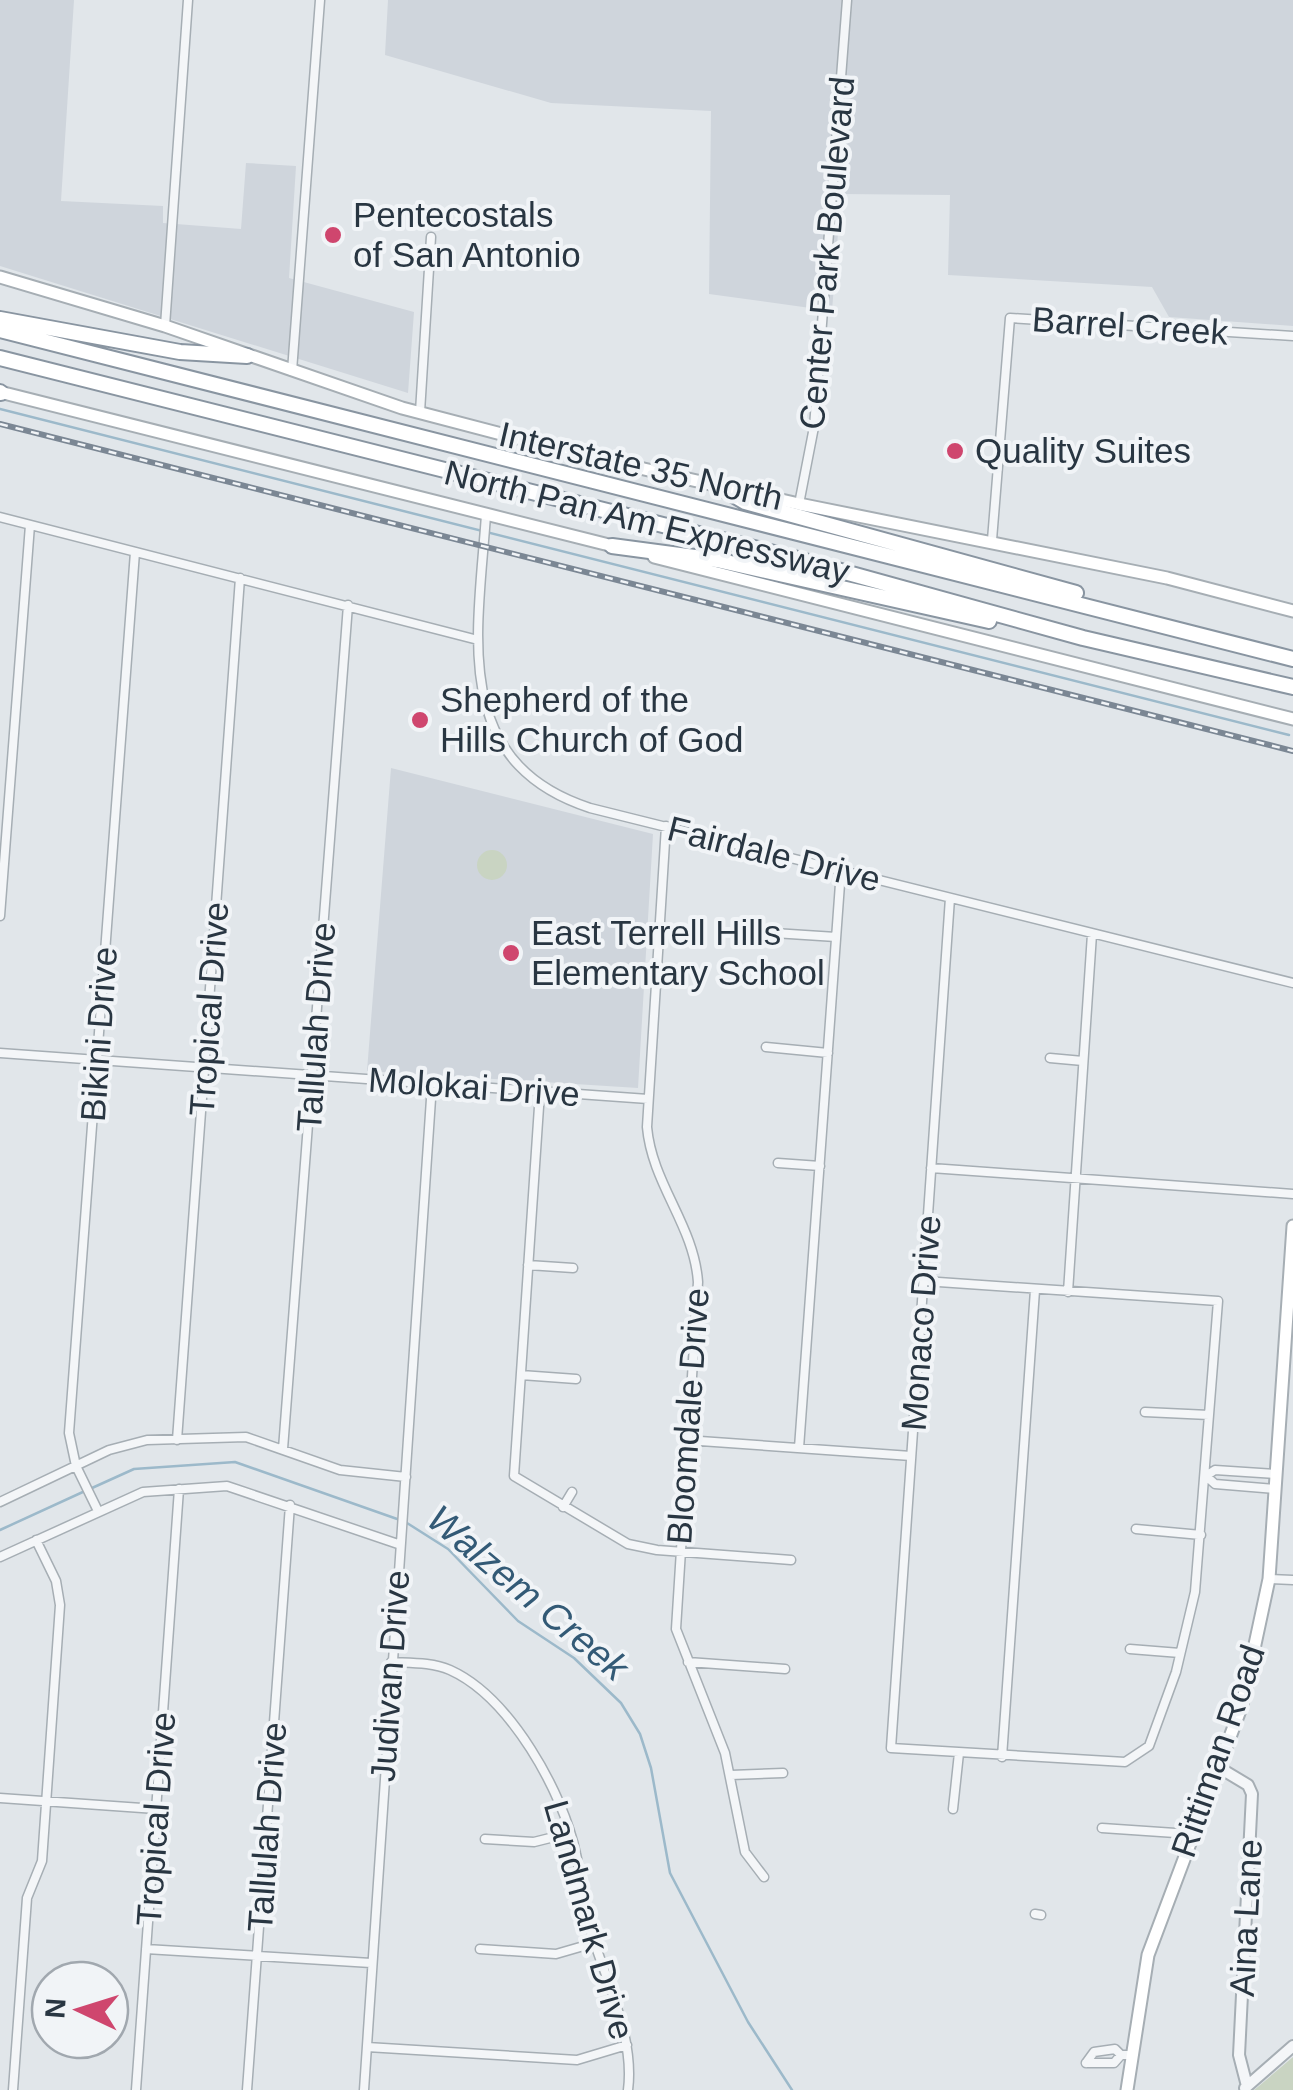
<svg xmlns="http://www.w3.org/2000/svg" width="1293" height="2090" font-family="Arial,sans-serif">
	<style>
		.built { fill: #cfd5dc }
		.green { fill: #c9d4c2 }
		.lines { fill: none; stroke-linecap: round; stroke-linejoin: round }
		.stream { stroke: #9cb9ca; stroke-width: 2.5 }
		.minor-casing { stroke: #a6aeb4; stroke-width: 11 }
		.tertiary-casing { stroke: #a6aeb4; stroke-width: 14 }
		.secondary-casing { stroke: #a6aeb4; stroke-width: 15 }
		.motorway-casing { stroke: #8995a1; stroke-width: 18 }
		.minor { stroke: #f4f6f8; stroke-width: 8 }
		.tertiary { stroke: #f4f6f8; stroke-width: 10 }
		.secondary { stroke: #fff; stroke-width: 11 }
		.motorway { stroke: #fff; stroke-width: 14 }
		.rail-casing { stroke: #7b8794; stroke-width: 6 }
		.rail { stroke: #f1f4f7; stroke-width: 2.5; stroke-dasharray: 8; stroke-linecap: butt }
		.poi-dot { fill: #cf466e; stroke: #f1f4f7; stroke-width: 4 }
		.labels { text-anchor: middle; stroke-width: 8; stroke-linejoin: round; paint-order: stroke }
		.poi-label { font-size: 35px; fill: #293642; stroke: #f1f4f7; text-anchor: start }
		.street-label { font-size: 35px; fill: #293642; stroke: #f1f4f7 }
		.water-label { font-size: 38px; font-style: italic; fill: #335a76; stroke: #f1f4f7 }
	</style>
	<rect width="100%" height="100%" fill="#e1e6ea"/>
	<path class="built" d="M 0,0 L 74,0 L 61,201 L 163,206 L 163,223 L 241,229 L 246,163 L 296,166 L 289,278 L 414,312 L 408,393 L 0,266 Z
		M 388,0 L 1293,0 L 1293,326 L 1169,317 L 1152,287 L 948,275 L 950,195 L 841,194 L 832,311 L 709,294 L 711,111 L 551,103 L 385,55 Z
		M 391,768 L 653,834 L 638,1088 L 367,1071 Z"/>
	<path class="green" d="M477 865a15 15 0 1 1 30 0a15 15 0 1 1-30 0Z
		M 1293,2057 L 1293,2090 L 1254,2090 L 1259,2086 Z"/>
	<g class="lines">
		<path class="stream" d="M 0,409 L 1289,735
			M 92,1488 L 134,1469 L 235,1462 L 400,1520
			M 407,1523 L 448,1549 L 518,1621 L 574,1658 L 621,1703 L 640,1734 L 651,1768 L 670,1873 L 748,2022 L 792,2090
			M 0,1530 L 85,1491"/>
		<defs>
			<path id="minor" d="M 165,326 L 188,0
				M 292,371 L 320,0
				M 420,412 L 431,237
				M 799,504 L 814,427 L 847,0
				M 486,515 C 478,632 449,762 590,808 L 1293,983
				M 0,517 L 478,640
				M 992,540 L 1010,318 L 1293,336
				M 666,826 L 647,1127 C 652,1184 694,1225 698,1282 L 676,1629 L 725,1753 L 745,1852 L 764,1877
				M 0,916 L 30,525
				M 774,933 L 836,937
				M 766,1047 L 828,1053
				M 0,1053 L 648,1099
				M 1050,1058 L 1083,1061
				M 540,1092 L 514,1476 L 628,1544 L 657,1550 L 791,1560
				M 778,1163 L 820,1166
				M 931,1168 L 1293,1194
				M 528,1265 L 573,1268
				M 924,1281 L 1218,1301 L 1195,1592 L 1176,1672 L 1149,1746 L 1125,1762 L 891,1748 L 950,898
				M 1068,1292 L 1092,934
				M 521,1375 L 576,1379
				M 1145,1412 L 1209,1415
				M 177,1440 L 240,578
				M 686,1440 L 911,1456
				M 799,1448 L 841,870
				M 283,1449 L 348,605
				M 1275,1489 L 1215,1484 L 1206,1476 L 1215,1470 L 1276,1474
				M 0,1502 L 109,1450 L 147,1440 L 246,1437 L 340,1470 L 406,1477
				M 563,1507 L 572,1492
				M 98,1511 L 76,1466 L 69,1433 L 135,552
				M 1136,1529 L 1201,1535
				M 0,1557 L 143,1492 L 227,1486 L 398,1544
				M 1269,1579 L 1293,1580
				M 1130,1649 L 1180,1653
				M 391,1662 C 411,1663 432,1662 450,1670 C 510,1697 563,1792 576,1854 C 582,1879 582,1904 590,1929 C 605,1978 635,2037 628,2090
				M 688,1662 L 785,1669
				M 1002,1757 L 1035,1290
				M 731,1775 L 783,1773
				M 0,1798 L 156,1809
				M 953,1809 L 959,1753
				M 1102,1828 L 1190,1834
				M 485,1839 L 534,1842 L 570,1833
				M 1035,1914 L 1041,1915
				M 146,1949 L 371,1963
				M 480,1949 L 556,1954 L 594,1943
				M 367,2047 L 577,2060 L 627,2045
				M 1086,2063 L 1094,2052 L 1115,2049 L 1121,2055 L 1130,2055
				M 1086,2063 L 1114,2063 L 1121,2055
				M 13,2090 L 27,1898 L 42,1861 L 60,1605 L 56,1581 L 36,1540
				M 136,2090 L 179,1489
				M 247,2090 L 290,1505
				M 364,2090 L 432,1084"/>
			<path id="tertiary" d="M 1218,1767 L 1248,1785 L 1252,1794 L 1239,2055 L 1247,2086
				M 1245,2088 L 1293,2046"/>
			<path id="secondary" d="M 0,277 L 165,326 L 402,408 L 582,455 L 799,504 L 1167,578 L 1293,611
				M 0,392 L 617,547
				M 654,557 L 1293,719
				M 1127,2090 L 1148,1955 L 1242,1705 L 1269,1579 L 1293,1226"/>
			<path id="motorway" d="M 0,319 L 180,352 L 247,356
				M 0,330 L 1293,659
				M 0,358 L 790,557 L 1083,638 L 1293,687
				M 0,392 L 1,393
				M 718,486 L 745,502 L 1076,593
				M 612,546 L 717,560 L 989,621"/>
		</defs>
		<use href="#minor" class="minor-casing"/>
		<use href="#tertiary" class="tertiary-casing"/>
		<use href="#secondary" class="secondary-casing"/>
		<use href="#motorway" class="motorway-casing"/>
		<use href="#minor" class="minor"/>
		<use href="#tertiary" class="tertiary"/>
		<use href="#secondary" class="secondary"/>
		<use href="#motorway" class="motorway"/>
		<defs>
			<path id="rail" d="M 0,424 L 1293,751"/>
		</defs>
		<use href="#rail" class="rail-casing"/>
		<use href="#rail" class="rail"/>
	</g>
	<g class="poi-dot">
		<circle cx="333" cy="235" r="10"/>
		<circle cx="955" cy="451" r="10"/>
		<circle cx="420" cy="720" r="10"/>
		<circle cx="511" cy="953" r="10"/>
	</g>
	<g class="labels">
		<g class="poi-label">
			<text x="353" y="227">Pentecostals<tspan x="353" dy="40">of San Antonio</tspan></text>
			<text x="975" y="463">Quality Suites</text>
			<text x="440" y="712">Shepherd of the<tspan x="440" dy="40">Hills Church of God</tspan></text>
			<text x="531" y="945">East Terrell Hills<tspan x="531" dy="40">Elementary School</tspan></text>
		</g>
		<g class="street-label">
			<text transform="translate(827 253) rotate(-85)" y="12">Center Park Boulevard</text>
			<text transform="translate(1130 326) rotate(4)" y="12">Barrel Creek</text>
			<text transform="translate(641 466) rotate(13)" y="12">Interstate 35 North</text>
			<text transform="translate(647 522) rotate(14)" y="12">North Pan Am Expressway</text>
			<text transform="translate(774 854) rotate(14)" y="12">Fairdale Drive</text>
			<text transform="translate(209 1009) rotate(-86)" y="12">Tropical Drive</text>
			<text transform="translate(316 1027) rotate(-86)" y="12">Tallulah Drive</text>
			<text transform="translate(99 1034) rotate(-86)" y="12">Bikini Drive</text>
			<text transform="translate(474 1087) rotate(4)" y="12">Molokai Drive</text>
			<text transform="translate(921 1323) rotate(-86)" y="12">Monaco Drive</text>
			<text transform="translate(688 1416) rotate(-86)" y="12">Bloomdale Drive</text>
			<text transform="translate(390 1676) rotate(-86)" y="12">Judivan Drive</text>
			<text transform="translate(1218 1751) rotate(-71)" y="12">Rittiman Road</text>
			<text transform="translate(156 1819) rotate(-86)" y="12">Tropical Drive</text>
			<text transform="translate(267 1827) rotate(-86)" y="12">Tallulah Drive</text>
			<text transform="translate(1246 1918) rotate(-87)" y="12">Aina Lane</text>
			<text transform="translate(589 1920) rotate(74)" y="12">Landmark Drive</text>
		</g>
		<g class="water-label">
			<text transform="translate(528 1593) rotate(40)" y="13">Walzem Creek</text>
		</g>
	</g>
	<g transform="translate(80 2010) rotate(274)"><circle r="48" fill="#f1f4f7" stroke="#a1a8af" stroke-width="2.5"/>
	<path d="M0-8L18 38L0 25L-18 38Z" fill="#cf466e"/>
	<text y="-15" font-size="28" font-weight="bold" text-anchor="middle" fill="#293642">N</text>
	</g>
</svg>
